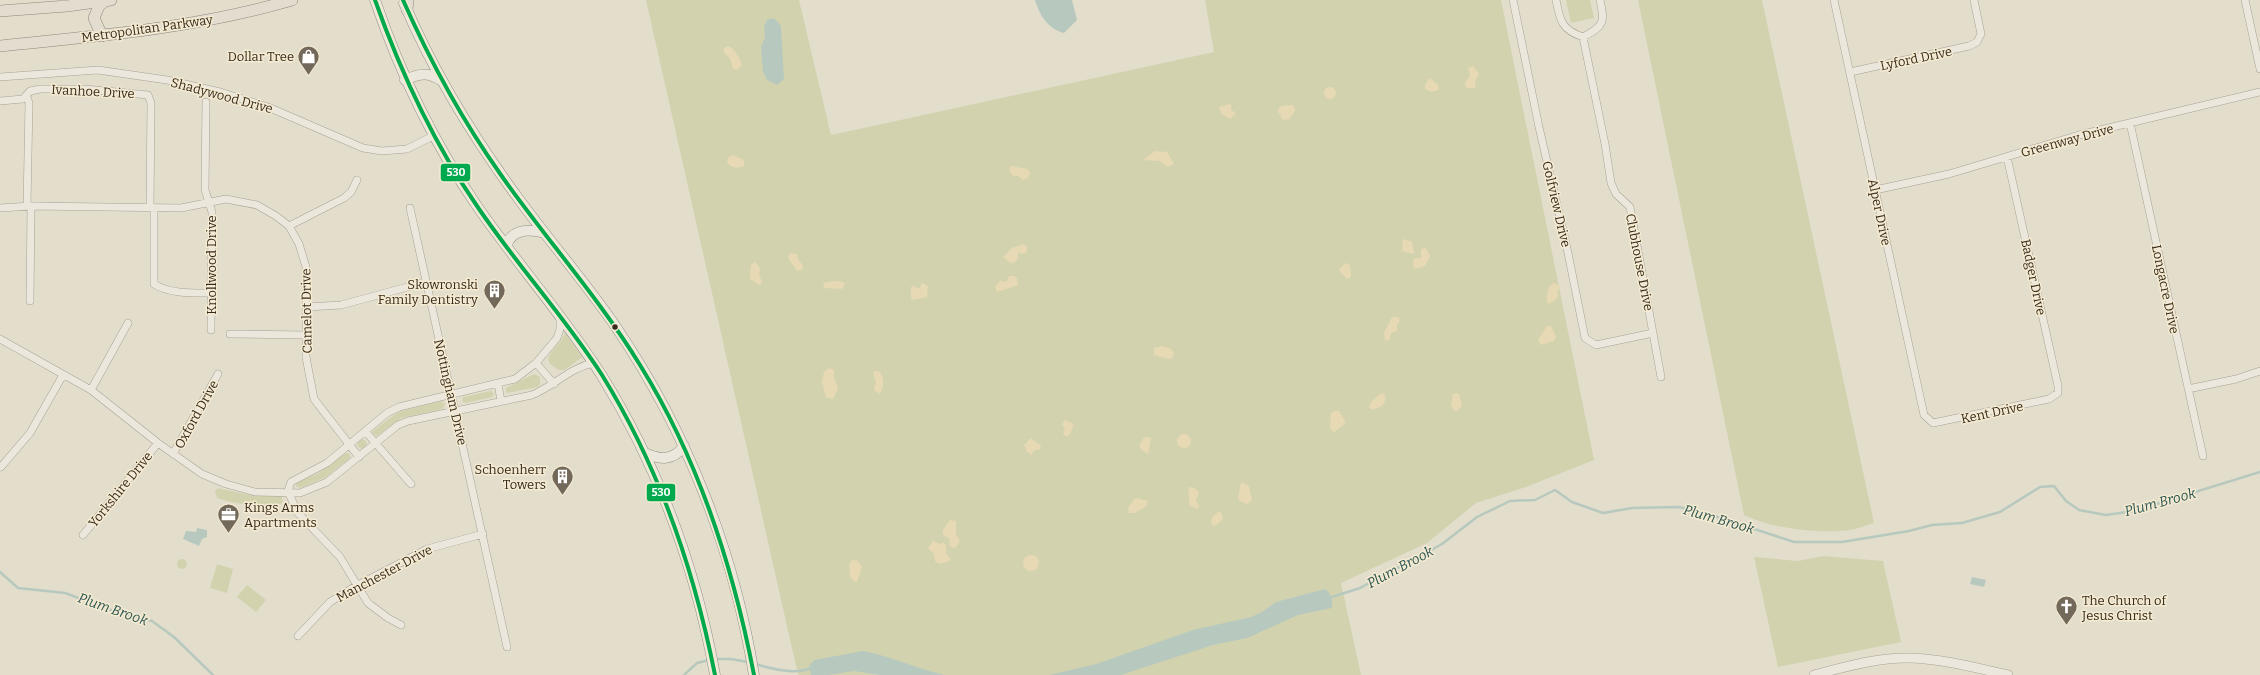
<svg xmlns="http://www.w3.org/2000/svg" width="2260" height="675" font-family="Bitter,serif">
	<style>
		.green { fill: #d2d3ae }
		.sand { fill: #e6d9b3 }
		.water { fill: #b7c9be }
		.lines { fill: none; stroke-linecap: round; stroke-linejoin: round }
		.stream { stroke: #b7c9be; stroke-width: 2.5 }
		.minor-casing { stroke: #a8a295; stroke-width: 8 }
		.tertiary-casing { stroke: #a8a295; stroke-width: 10 }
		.secondary-casing { stroke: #989185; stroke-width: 11 }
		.primary-casing { stroke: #8e877c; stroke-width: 12 }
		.minor { stroke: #ece7dd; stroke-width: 7 }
		.tertiary { stroke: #ece7dd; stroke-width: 9 }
		.secondary { stroke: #ece7dd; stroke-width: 10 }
		.primary { stroke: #e3ddcf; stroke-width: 11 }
		.bus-1-casing { stroke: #f5ebd1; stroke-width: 7 }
		.bus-1 { stroke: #00a94e; stroke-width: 4 }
		.bus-dot { fill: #372a1d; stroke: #f5ebd1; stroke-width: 1.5 }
		.labels { text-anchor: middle; stroke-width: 3; stroke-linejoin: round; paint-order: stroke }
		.street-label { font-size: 13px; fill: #372a1d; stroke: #f5ebd1 }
		.poi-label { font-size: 13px; fill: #372a1d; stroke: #f5ebd1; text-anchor: end }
		.water-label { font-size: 14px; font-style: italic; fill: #2d5654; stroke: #f5ebd1 }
		.line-badge { stroke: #f5ebd1; stroke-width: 1.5 }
		.badge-label { font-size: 11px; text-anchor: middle; font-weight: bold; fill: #fff }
	</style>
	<rect width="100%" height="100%" fill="#e3ddcc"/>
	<path class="green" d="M 646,0 L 799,0 L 831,135 L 1214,52 L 1205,0 L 1501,0 L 1594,460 L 1526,487 L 1476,503 L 1427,543 L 1341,583 L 1361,675 L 798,675 Z
		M 1566,0 L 1590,0 L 1594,18 L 1571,23 Z
		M 1638,0 L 1762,0 L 1874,523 C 1866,525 1858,529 1850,530 C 1819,534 1773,529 1744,515 Z
		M 565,333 L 582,357 L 565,370 L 559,370 L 550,364 L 548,359 C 551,349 561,344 565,333 Z
		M 534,374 L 540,377 L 540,384 L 538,387 L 506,393 L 506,388 Z
		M 491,391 L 494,394 L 492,397 L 465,403 L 462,401 L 463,397 Z
		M 441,401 L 445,404 L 443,409 L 401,418 L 377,436 L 373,434 L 373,431 L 398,412 Z
		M357.5 444a4.5 4.5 0 1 1 9 0a4.5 4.5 0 1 1-9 0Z
		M 346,453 L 350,454 L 350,458 L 326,477 L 300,488 L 296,486 L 297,482 L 317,474 Z
		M 218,488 L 249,495 L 281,495 L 283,501 L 281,504 C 258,507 238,505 217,498 L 215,491 Z
		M 1823,556 L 1883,561 L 1901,642 L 1778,667 L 1754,557 L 1798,561 Z
		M177 564a5 5 0 1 1 10 0a5 5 0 1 1-10 0Z
		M 217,564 L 233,569 L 227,593 L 210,588 Z
		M 247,585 L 266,600 L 256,612 L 237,597 Z"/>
	<path class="sand" d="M 728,46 C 734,48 740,58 742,65 L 737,70 L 733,69 L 730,58 L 724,53 L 724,48 Z
		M 1473,66 L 1479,74 L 1475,81 L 1476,88 L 1466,88 L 1465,83 L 1470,75 L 1468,68 Z
		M 1430,78 L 1438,85 L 1439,90 L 1431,92 L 1425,89 L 1425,84 Z
		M1324 93a6 6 0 1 1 12 0a6 6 0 1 1-12 0Z
		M 1231,104 L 1231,110 L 1236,113 L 1230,119 L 1222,114 L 1219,107 Z
		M 1291,105 L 1294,106 L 1295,111 L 1289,119 L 1283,120 L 1278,112 L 1278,109 L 1281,106 Z
		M 1155,151 L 1167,152 L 1174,164 L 1167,167 L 1160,161 L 1143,160 Z
		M 732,155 L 744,160 L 744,166 C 737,169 732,168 727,163 L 728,158 Z
		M 1011,166 L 1028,169 L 1030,173 L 1028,178 L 1023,180 L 1018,176 L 1013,176 L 1009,170 Z
		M 1403,239 L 1412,242 L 1414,254 L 1402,251 Z
		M 1024,244 L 1027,247 L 1027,252 L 1022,254 L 1018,252 L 1018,258 L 1015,262 L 1010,263 L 1003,257 L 1012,248 Z
		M 1425,247 L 1430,256 L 1425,266 L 1414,269 L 1413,261 L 1415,258 L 1421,258 L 1421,250 Z
		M 790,253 L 797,254 L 798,260 L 803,265 L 802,270 L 797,271 L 788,258 Z
		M 755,262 L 760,268 L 759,274 L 762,282 L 760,285 L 750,279 L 751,265 Z
		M 1345,263 L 1350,265 L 1351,277 L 1347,279 L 1339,270 Z
		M 1009,276 L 1014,276 L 1017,278 L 1018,285 L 997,292 L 995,287 L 1000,281 L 1006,282 Z
		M 839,281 L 845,283 L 842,289 L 824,288 L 823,284 L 826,282 Z
		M 922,283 L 928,286 L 927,297 L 913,300 L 911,298 L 911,287 L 914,286 L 919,289 Z
		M 1554,283 L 1561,287 L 1557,291 L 1559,296 L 1550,304 L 1547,302 C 1546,296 1548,285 1554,283 Z
		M 1392,317 L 1398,317 L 1400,320 L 1397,325 L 1397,331 L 1391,333 L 1389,341 L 1385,340 L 1384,333 Z
		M 1547,326 L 1551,326 L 1556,337 L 1554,341 L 1541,345 L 1538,340 Z
		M 1162,346 L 1171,349 L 1174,353 L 1172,358 L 1169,359 L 1154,355 L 1154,348 Z
		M 829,368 L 834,370 L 834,377 L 838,389 L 833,399 L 826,397 L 822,382 L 824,372 Z
		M 875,371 L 879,371 C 885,377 884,387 880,394 L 874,390 L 876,382 L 873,373 Z
		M 1381,393 L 1385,395 C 1387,405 1380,407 1372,410 L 1369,407 L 1371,402 Z
		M 1456,393 L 1459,394 L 1462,405 L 1458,411 L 1453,410 L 1451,405 L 1453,394 Z
		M 1339,411 L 1346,423 L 1334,432 L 1330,428 L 1331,413 L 1335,411 Z
		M 1065,420 L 1074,424 L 1070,434 L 1066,437 L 1063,433 L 1065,429 L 1062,424 Z
		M1177 441a7 7 0 1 1 14 0a7 7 0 1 1-14 0Z
		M 1144,437 L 1151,438 L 1148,454 L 1142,450 L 1139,446 Z
		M 1031,438 L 1041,446 L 1040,449 L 1033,451 L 1032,455 L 1027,452 L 1024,445 Z
		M 1241,482 L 1249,486 L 1252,500 L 1247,504 L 1238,500 Z
		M 1188,487 L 1194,488 L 1199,492 L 1196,500 L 1199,505 L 1198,509 L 1190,506 Z
		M 1140,498 L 1141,500 L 1147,500 L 1147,506 L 1135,513 L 1129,513 L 1128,508 L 1134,499 Z
		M 1218,512 L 1221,512 L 1223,519 L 1217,525 L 1213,526 L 1211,523 L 1212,517 Z
		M 950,520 L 956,521 L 956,534 L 960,541 L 955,548 L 950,546 L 949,538 L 943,535 L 943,530 Z
		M 933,541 L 940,544 L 943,542 L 946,545 L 946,554 L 951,559 L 947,562 L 940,564 L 935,561 L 934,554 L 928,548 Z
		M1023 563a8 8 0 1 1 16 0a8 8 0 1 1-16 0Z
		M 852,560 L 858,561 L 862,567 L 857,582 L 854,582 L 850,577 L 849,564 Z"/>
	<path class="water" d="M 1035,0 L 1072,0 L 1077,20 L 1064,33 C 1048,29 1040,16 1035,0 Z
		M 774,18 L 781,26 L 784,79 L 777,85 L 767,80 L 763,72 L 761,47 L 765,37 L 764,26 L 767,20 Z
		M 197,528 L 207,530 L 207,537 L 202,539 L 199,546 L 183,539 L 186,531 L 196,532 Z
		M 1972,577 L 1986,580 L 1984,587 L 1970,584 Z
		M 1325,589 C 1331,593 1333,601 1332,608 L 1298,615 L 1247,638 L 1213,645 L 1121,675 L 1049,675 L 1096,664 L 1193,630 L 1251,617 L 1262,612 L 1276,602 Z
		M 863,651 C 891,656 917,669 945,675 L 880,675 L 854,671 L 829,675 L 811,675 L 809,666 L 814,660 Z"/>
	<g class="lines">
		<path class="stream" d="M 0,572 L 18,588 L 65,593 L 119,613 L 152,621 L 174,637 L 213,675
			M 1329,598 L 1360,588 L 1442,544 L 1477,517 L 1510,501 L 1535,500 L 1555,490 L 1572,502 L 1603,513 L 1632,508 L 1679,507 L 1721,518 L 1794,542 L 1842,542 L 1909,531 L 1932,525 L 1962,523 L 2000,512 L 2040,487 L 2054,486 L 2066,501 L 2079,510 L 2106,515 L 2134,511 L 2260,472
			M 714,659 L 731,659 L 748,662
			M 755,664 C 773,669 794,675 812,668
			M 684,675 L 697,663 L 709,660"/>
		<defs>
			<path id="minor" d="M 1513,0 L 1539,127 L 1568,253 L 1585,338 L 1596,345 L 1653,333
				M 1556,0 C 1560,21 1562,30 1583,37 C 1604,26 1605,23 1600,0
				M 1834,0 L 1924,415 L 1933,423 L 2049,399 L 2058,393 L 2058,386 L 2007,157
				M 2245,0 L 2260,69
				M 1583,37 L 1605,144 L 1611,183 L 1616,194 L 1630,207 L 1661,377
				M 1850,72 L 1969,46 L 1977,42 L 1981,34 L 1974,0
				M 0,77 L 98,70 L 167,80 L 220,92 L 268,107 L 363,148 L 382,151 L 407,149 L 433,136
				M 27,97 L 29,103 L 27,206
				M 0,101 L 23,99 L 30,91 L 40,89 L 85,89 L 148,95 L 151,103 L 150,208
				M 206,102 L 205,190 L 212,212 L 211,330
				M 2130,123 L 2203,456
				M 1875,190 L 1949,174 L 2079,135 L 2260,92
				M 0,208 L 31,206 L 181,208 L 226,199 L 257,205 L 276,216 L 289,226 L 299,244 L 306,267 L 306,357 L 314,399 L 359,457
				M 154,208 L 154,284 C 169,294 194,293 212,293
				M 410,208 L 507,647
				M 289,226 L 344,198 L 351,192 L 357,180
				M 30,301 L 31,206
				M 307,307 L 341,305 L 426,282
				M 230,334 L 305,335
				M 0,339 L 91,390 L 158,443 L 202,474 L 226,484 L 255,492 L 300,493 L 327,482 L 398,425 L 408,421 L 532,395 C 554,386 570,368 593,363
				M 536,363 L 554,384
				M 498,384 L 501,401
				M 2188,389 L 2236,379 L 2260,371
				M 91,390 L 128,323
				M 365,431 L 411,484
				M 173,454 L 218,374
				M 1,467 L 30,433 L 63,375
				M 288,491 L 291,482 L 327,463 L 387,413 L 399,407 L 515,379 L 536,363 L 557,338 L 560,329 L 560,316
				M 288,491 L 297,512 L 340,557 L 368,603 L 388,618 L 401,625
				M 83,535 L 158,443
				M 298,636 L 330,602 L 356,586 L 427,549 L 483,534"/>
			<path id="tertiary" d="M 1814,675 C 1845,667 1878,657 1911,658 C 1943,659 1976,668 2008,675"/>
			<path id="secondary" d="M 375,0 C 400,73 433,142 477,206 C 517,264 564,316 602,376 C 659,468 696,569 715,675
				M 404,3 C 434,73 473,137 518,198 C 550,242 586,283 616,327 C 687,432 734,551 754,675
				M 405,80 C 420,73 429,72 442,81
				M 506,246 C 512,228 529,229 545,233
				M 645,453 C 660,460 673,461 684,446"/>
			<path id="primary" d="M 407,10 L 408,0
				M 0,11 L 67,6 L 111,0
				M 102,36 L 94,18 L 99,6 L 105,1
				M 0,46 C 98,36 197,28 292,0"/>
		</defs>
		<use href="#minor" class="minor-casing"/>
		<use href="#tertiary" class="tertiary-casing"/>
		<use href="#secondary" class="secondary-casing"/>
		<use href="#primary" class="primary-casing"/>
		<use href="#minor" class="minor"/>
		<use href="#tertiary" class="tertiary"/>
		<use href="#secondary" class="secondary"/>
		<use href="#primary" class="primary"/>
		<defs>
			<path id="bus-1" d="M 375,0 C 401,73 433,142 477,206 C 516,264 564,316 602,375 C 659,467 694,569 715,675
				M 403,0 C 430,61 462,120 501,175 C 546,239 599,298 640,365 C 699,460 733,566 754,675"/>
		</defs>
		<use href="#bus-1" class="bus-1-casing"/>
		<use href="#bus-1" class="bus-1"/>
	</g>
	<defs>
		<symbol id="shop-pin" viewBox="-11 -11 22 30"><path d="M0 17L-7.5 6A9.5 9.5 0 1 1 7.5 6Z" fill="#73695a" stroke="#f5ebd1"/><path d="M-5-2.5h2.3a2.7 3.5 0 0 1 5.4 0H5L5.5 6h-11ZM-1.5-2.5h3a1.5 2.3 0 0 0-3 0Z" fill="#fff"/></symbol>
		<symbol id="building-pin" viewBox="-11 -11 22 30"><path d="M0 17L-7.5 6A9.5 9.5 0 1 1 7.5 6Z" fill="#73695a" stroke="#f5ebd1"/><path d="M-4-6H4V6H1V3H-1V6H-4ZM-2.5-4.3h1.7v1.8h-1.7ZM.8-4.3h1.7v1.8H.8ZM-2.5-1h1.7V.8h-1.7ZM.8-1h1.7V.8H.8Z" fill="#fff"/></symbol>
		<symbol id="office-pin" viewBox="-11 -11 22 30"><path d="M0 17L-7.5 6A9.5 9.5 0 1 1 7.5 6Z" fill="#73695a" stroke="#f5ebd1"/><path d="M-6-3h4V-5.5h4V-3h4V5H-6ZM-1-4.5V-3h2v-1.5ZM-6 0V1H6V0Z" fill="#fff"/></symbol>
		<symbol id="church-pin" viewBox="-11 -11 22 30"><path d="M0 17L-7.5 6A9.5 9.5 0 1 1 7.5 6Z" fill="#73695a" stroke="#f5ebd1"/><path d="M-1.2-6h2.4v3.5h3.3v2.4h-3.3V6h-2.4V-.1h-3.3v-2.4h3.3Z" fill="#fff"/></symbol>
	</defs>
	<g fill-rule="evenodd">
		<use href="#shop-pin" x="296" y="44" width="25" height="34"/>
		<use href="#building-pin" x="482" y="278" width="25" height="34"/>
		<use href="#building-pin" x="550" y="464" width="25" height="34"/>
		<use href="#office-pin" x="216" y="502" width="25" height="34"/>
		<use href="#church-pin" x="2054" y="594" width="25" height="34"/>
	</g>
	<circle class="bus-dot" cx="615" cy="327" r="3.5"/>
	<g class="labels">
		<g class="street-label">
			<text transform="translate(147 28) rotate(-8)" y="5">Metropolitan Parkway</text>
			<text transform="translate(1916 58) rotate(-12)" y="5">Lyford Drive</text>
			<text transform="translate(93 91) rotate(3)" y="5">Ivanhoe Drive</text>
			<text transform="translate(222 95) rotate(15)" y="5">Shadywood Drive</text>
			<text transform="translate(2067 140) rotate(-15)" y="5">Greenway Drive</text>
			<text transform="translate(1557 204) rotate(77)" y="5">Golfview Drive</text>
			<text transform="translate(1880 212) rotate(78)" y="5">Alper Drive</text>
			<text transform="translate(1640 262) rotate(79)" y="5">Clubhouse Drive</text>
			<text transform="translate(211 265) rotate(-90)" y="5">Knollwood Drive</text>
			<text transform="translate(2034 277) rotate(78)" y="5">Badger Drive</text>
			<text transform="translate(2166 289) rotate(78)" y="5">Longacre Drive</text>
			<text transform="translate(306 311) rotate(-91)" y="5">Camelot Drive</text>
			<text transform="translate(451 392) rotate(77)" y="5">Nottingham Drive</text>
			<text transform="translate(1992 412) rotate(-12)" y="5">Kent Drive</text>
			<text transform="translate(196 414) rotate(-61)" y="5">Oxford Drive</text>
			<text transform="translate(120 489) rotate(-51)" y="5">Yorkshire Drive</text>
			<text transform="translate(384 573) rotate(-28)" y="5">Manchester Drive</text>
		</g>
		<g class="poi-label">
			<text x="294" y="61">Dollar Tree</text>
			<text x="478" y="289">Skowronski<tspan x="478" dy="15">Family Dentistry</tspan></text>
			<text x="546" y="474">Schoenherr<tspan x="546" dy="15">Towers</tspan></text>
			<text x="244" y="512" text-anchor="start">Kings Arms<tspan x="244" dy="15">Apartments</tspan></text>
			<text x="2082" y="605" text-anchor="start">The Church of<tspan x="2082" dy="15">Jesus Christ</tspan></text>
		</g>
		<g class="water-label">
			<text transform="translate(2160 502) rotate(-15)" y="5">Plum Brook</text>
			<text transform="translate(1719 519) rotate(16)" y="5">Plum Brook</text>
			<text transform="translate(1400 567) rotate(-28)" y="5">Plum Brook</text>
			<text transform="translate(113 609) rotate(19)" y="5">Plum Brook</text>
		</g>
	</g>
	<g class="line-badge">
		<rect x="440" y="163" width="31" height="19" rx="4" fill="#00a94e"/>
		<rect x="646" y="483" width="30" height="19" rx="4" fill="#00a94e"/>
	</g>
	<g class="badge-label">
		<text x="456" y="176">530</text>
		<text x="661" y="496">530</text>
	</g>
</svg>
